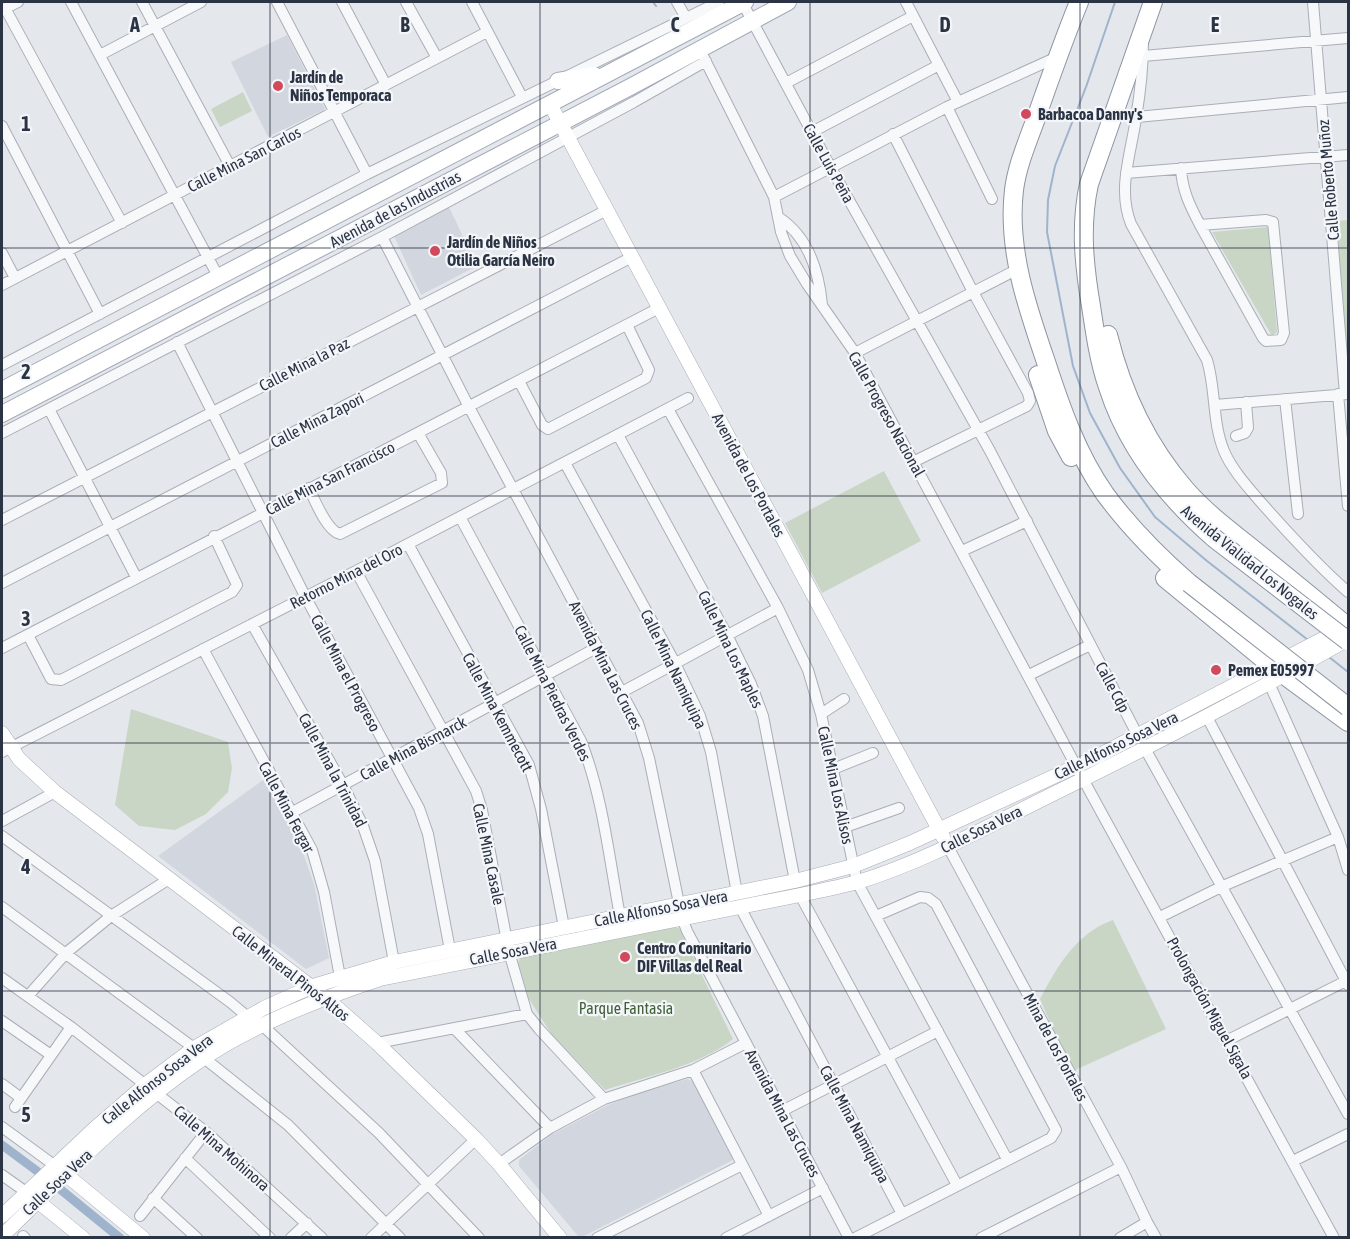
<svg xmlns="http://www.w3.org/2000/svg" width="1350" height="1239" font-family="'Asap Condensed',sans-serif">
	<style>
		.built { fill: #d2d6de }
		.green { fill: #c9d6c5 }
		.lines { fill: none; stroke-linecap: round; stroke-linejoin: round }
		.stream { stroke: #9fb4cc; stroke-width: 2 }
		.canal { stroke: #9fb4cc; stroke-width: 9 }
		.street-casing { stroke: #a9aeb7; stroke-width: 12 }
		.secondary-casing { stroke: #a9aeb7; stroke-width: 15 }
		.primary-casing { stroke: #a3abb8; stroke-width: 18 }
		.highway-casing { stroke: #8b94a3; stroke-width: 20 }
		.street { stroke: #f7f8fa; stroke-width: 10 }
		.secondary { stroke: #fff; stroke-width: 14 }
		.primary { stroke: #fff; stroke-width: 16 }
		.highway { stroke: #fff; stroke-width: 18 }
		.highway-bridge-casing { stroke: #8b94a3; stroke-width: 20; stroke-linecap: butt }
		.highway-bridge { stroke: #fff; stroke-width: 18 }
		.grid { fill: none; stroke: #2b3445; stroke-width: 1.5; stroke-opacity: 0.55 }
		.poi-dot { fill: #d1495b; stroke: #f4f6f9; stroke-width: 2 }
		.labels { text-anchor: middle; stroke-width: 4.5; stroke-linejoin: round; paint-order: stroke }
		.poi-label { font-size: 16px; font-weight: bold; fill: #2b3445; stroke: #f4f6f9; text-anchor: start }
		.street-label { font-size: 16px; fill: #2b3445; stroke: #f4f6f9 }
		.park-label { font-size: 16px; fill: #3f6138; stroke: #f4f6f9 }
		.grid-label { font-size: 20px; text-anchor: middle; font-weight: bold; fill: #2b3445; stroke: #f4f6f9; stroke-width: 4.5; stroke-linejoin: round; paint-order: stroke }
	</style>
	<rect width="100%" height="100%" fill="#e4e7ec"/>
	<path class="built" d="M 287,35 L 325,109 L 268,137 L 231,62 Z
		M 449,207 L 477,266 L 421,295 L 394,236 Z
		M 263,780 L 296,833 L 314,884 L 329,958 L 306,969 L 158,856 Z
		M 688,1079 L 694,1082 L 734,1158 L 731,1161 L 582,1237 L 578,1236 L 519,1166 L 519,1160 L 551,1135 L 608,1105 L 638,1093 Z"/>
	<path class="green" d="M 243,92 L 252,111 L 220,127 L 211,109 Z
		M 1348,220 L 1348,364 L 1337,221 Z
		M 1268,227 L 1277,332 L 1272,336 L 1212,232 Z
		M 884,471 L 921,541 L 822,593 L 785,523 Z
		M 131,709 L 228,742 L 232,768 L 228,792 L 206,814 L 175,830 L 139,826 L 115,805 Z
		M 1113,920 L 1166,1029 L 1075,1070 L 1054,1032 L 1040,999 C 1057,967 1076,933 1113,920 Z
		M 672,927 L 679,928 L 733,1039 C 702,1065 644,1077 605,1090 L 552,1035 L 529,999 L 518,962 L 521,957 Z"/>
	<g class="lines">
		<path class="stream" d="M 653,2 L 656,6
			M 1115,2 L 1086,87 L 1055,166 L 1048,200 L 1047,232 L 1073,366 L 1090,413 L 1120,468 L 1155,517 L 1207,561 L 1308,640
			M 1329,657 L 1348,672"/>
		<path class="canal" d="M 2,1145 L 37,1171
			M 60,1189 L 120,1238"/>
		<defs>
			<path id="street" d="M 71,2 L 219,278
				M 142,2 L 230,166
				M 277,2 L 367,174
				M 342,2 L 386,85
				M 406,2 L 437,58
				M 472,2 L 522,97
				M 677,2 L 686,18
				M 742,2 L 831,168 L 990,451 L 1138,736 L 1348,1114
				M 906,2 L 958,102
				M 1313,2 L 1345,394
				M 5,8 L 122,223
				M 2,10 L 18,2
				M 1143,43 C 1143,68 1140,94 1136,118 C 1131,154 1117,189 1131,224 L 1207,360 C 1216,389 1212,422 1224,451 C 1231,468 1246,485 1258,499 C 1287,532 1316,564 1348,592
				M 699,48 L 774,197 L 781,232 L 790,256 L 807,284 L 855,353 L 1083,779 L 1334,1238
				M 100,55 L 201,2
				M 1143,56 L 1348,38
				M 786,83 L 913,16
				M 947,107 L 992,199
				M 1137,117 L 1348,97
				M 2,126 L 100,314
				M 812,132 L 939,65
				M 893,134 L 973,292 L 1028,393 L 1030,401 L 1027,406 L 913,462
				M 1181,168 C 1182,190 1190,206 1200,225 L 1263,338 L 1266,341 L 1281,340 L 1284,333 L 1273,222 L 1266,220 L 1200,225
				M 1126,173 L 1348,155
				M 774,197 L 947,107 L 1057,57
				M 778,217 C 808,236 819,272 822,305
				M 382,237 L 469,407 L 638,723 L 649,758 L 682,918 L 687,931 L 849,1238
				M 2,253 L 15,278
				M 2,285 L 487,32
				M 177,342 L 305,596 L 419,808 L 428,834 L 450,950
				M 855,353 L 1018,269
				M 2,365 L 367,174 L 719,2
				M 519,381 L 542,425 L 548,429 L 646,378 L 649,370 L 627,325
				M 1338,394 L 1348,506
				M 1285,399 L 1298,514
				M 1215,405 L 1348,394
				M 49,409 L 136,577
				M 668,409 L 778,608 L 808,670 L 821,714 L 857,882 L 1007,1159
				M 2,433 L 382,237 L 634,102 L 706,61
				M 618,435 L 727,635 L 751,684 L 763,716 L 795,881
				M 1236,436 L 1245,433 L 1248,428 L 1246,402
				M 565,463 L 675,663 L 700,716 L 711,752 L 737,893
				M 309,488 C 315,501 327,531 340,534 L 442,483 L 441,473 L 418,433
				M 460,517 L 581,741 C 603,797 609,858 620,916
				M 2,520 L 607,210
				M 408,544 L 529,765 L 541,809 L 564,927
				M 962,551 L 1027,521
				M 356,571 L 476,791 L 482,810 L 509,952 L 527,1014 L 539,1029 L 604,1099
				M 2,583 L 632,257
				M 252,624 L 343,785 L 363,826 L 375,861 L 394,962
				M 28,635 L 51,679 L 61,680 L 232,592 L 237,585 L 214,536
				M 2,648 L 659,308
				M 203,649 L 312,850 L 324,892 L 340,977
				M 1029,675 L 1090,645
				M 1269,683 L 1338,837 L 1348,870
				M 622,692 L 778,608
				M 821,714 L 844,699
				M 1207,717 L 1348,985
				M 2,752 L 356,571 L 688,398
				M 833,769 L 873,753
				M 291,813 L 598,647
				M 2,821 L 55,792
				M 845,827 L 899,808
				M 2,836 L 230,1002 L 248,1017
				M 947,845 L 1121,1167 L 1147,1222 L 1120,1238
				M 800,895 L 957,1185
				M 2,907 L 194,1048
				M 740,907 L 902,1214
				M 1160,917 L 1223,886 L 1338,837
				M 2,978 L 71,1027 L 206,1132 L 322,1238
				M 28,996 L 66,953 L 111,916 L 169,879
				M 2,1021 L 51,1055
				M 263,1026 L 379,1133 L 479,1238
				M 454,1028 L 550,1128
				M 1228,1040 L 1348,980
				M 377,1043 L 527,1014
				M 204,1058 L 288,1125 L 400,1238
				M 693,1070 L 769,1216
				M 2,1084 L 21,1098
				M 15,1107 L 71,1027
				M 782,1111 L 938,1031
				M 2,1127 L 54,1165
				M 185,1158 L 270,1238
				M 1293,1161 L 1348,1134
				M 499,1164 L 550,1128 L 604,1099 L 693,1070 L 746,1043
				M 2,1175 L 26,1192
				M 153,1198 L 197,1238
				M 140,1216 L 206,1132
				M 1147,1222 L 1156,1238
				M 23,1236 L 25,1238
				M 291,1238 L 307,1223
				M 371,1238 L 476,1139
				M 597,1238 L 742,1165
				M 726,1238 L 823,1188
				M 855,1238 L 1051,1138 L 1056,1130 L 936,904 L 928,898 L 920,897 L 876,916
				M 981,1238 L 1121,1167"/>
			<path id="secondary" d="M 550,104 L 943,837
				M 2,733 L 19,759 L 55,792 L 326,998 L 377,1043 L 476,1139 L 499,1164 L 560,1238
				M 58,1168 L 143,1238
				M 30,1195 L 83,1238
				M 2,1216 L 94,1129 L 146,1084 L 194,1048 L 264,1008 L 313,986 L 394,962 L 795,881 L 853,866 L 910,843 L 1096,757 L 1344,628
				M 2,1236 C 66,1175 127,1110 201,1060 C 254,1024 319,999 380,979 L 800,895 C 819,891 839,887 858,882 C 926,861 990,825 1053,794 C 1153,745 1252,694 1348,639"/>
			<path id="primary" d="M 558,81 L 594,75
				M 2,390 L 745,2
				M 2,414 L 632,86 L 788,2"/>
			<path id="highway" d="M 1079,2 C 1063,41 1049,81 1035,121 C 1027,143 1017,166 1014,190 C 1007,249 1027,307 1046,362 C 1061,408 1077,454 1105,494 C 1130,528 1158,556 1189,583
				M 1153,2 L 1089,184 C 1080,225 1084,265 1091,306 C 1095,333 1099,361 1108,387 C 1127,447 1167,497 1214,538
				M 1108,335 C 1122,392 1146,444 1185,489 C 1205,512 1229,530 1253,549 C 1285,575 1317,601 1348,627
				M 1038,375 L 1057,431 L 1071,457
				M 1165,578 L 1272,666 L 1348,722"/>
		</defs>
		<use href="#street" class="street-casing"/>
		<use href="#secondary" class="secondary-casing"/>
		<use href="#primary" class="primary-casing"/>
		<use href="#highway" class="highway-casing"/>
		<use href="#street" class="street"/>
		<use href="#secondary" class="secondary"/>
		<use href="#primary" class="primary"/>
		<use href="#highway" class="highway"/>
		<defs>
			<path id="highway-bridge" d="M 1214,538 L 1348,641
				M 1189,583 L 1348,707"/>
		</defs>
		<use href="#highway-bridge" class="highway-bridge-casing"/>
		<use href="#highway-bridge" class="highway-bridge"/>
	</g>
	<path class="grid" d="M 270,2 L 270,1238M 540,2 L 540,1238M 810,2 L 810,1238M 1080,2 L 1080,1238M 2,248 L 1348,248M 2,496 L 1348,496M 2,743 L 1348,743M 2,991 L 1348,991"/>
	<g class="poi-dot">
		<circle cx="278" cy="86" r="6"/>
		<circle cx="1026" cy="114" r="6"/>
		<circle cx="435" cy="251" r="6"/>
		<circle cx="1216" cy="670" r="6"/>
		<circle cx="625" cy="957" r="6"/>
	</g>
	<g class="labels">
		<g class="poi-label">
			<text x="290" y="83">Jardín de<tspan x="290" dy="18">Niños Temporaca</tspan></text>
			<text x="1038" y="120">Barbacoa Danny's</text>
			<text x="447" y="248">Jardín de Niños<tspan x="447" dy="18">Otilia García Neiro</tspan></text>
			<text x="1228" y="676">Pemex E05997</text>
			<text x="637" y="954">Centro Comunitario<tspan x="637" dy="18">DIF Villas del Real</tspan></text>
		</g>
		<g class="street-label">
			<text transform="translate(244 159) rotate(-27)" y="6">Calle Mina San Carlos</text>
			<text transform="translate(829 163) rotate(61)" y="6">Calle Luis Peña</text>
			<text transform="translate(1328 180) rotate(-95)" y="6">Calle Roberto Muñoz</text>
			<text transform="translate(395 209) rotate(-28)" y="6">Avenida de las Industrias</text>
			<text transform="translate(304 364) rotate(-27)" y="6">Calle Mina la Paz</text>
			<text transform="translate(887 414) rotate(61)" y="6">Calle Progreso Nacional</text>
			<text transform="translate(317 420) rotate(-27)" y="6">Calle Mina Zapori</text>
			<text transform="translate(749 475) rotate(62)" y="6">Avenida de Los Portales</text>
			<text transform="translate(330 478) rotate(-27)" y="6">Calle Mina San Francisco</text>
			<text transform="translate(1250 562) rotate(39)" y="6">Avenida Vialidad Los Nogales</text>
			<text transform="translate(346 576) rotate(-27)" y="6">Retorno Mina del Oro</text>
			<text transform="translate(731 649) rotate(64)" y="6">Calle Mina Los Maples</text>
			<text transform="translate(606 665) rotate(63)" y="6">Avenida Mina Las Cruces</text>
			<text transform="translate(674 669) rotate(64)" y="6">Calle Mina Namiquipa</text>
			<text transform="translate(346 673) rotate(62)" y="6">Calle Mina el Progreso</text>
			<text transform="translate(1113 687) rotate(62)" y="6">Calle Cdp</text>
			<text transform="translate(553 693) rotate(63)" y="6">Calle Mina Piedras Verdes</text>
			<text transform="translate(498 712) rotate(62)" y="6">Calle Mina Kemmecott</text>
			<text transform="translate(1116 745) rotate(-26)" y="6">Calle Alfonso Sosa Vera</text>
			<text transform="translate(413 748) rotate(-28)" y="6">Calle Mina Bismarck</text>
			<text transform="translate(333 770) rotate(62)" y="6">Calle Mina la Trinidad</text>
			<text transform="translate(836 785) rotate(78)" y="6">Calle Mina Los Alisos</text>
			<text transform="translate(287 807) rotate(62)" y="6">Calle Mina Fergar</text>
			<text transform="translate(981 829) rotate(-26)" y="6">Calle Sosa Vera</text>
			<text transform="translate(489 854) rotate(78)" y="6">Calle Mina Casale</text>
			<text transform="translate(661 908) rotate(-11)" y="6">Calle Alfonso Sosa Vera</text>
			<text transform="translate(513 951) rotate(-11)" y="6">Calle Sosa Vera</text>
			<text transform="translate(291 973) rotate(38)" y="6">Calle Mineral Pinos Altos</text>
			<text transform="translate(1210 1008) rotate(61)" y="6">Prolongación Miguel Sigala</text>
			<text transform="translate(1056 1047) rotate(62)" y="6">Mina de Los Portales</text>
			<text transform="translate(157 1079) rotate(-38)" y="6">Calle Alfonso Sosa Vera</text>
			<text transform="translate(783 1113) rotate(62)" y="6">Avenida Mina Las Cruces</text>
			<text transform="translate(855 1124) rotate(62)" y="6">Calle Mina Namiquipa</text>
			<text transform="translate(222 1148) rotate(41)" y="6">Calle Mina Mohinora</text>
			<text transform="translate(57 1182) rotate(-43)" y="6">Calle Sosa Vera</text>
		</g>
		<g class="park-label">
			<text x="626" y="1014">Parque Fantasia</text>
		</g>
	</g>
	<g class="grid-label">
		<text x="135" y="32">A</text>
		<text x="405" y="32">B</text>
		<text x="675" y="32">C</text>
		<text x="945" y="32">D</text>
		<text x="1215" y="32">E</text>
		<text x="26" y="131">1</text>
		<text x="26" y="379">2</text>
		<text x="26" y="626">3</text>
		<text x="26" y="874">4</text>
		<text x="26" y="1122">5</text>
	</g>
	<rect width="1350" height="1239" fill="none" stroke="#2b3445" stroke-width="6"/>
</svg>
